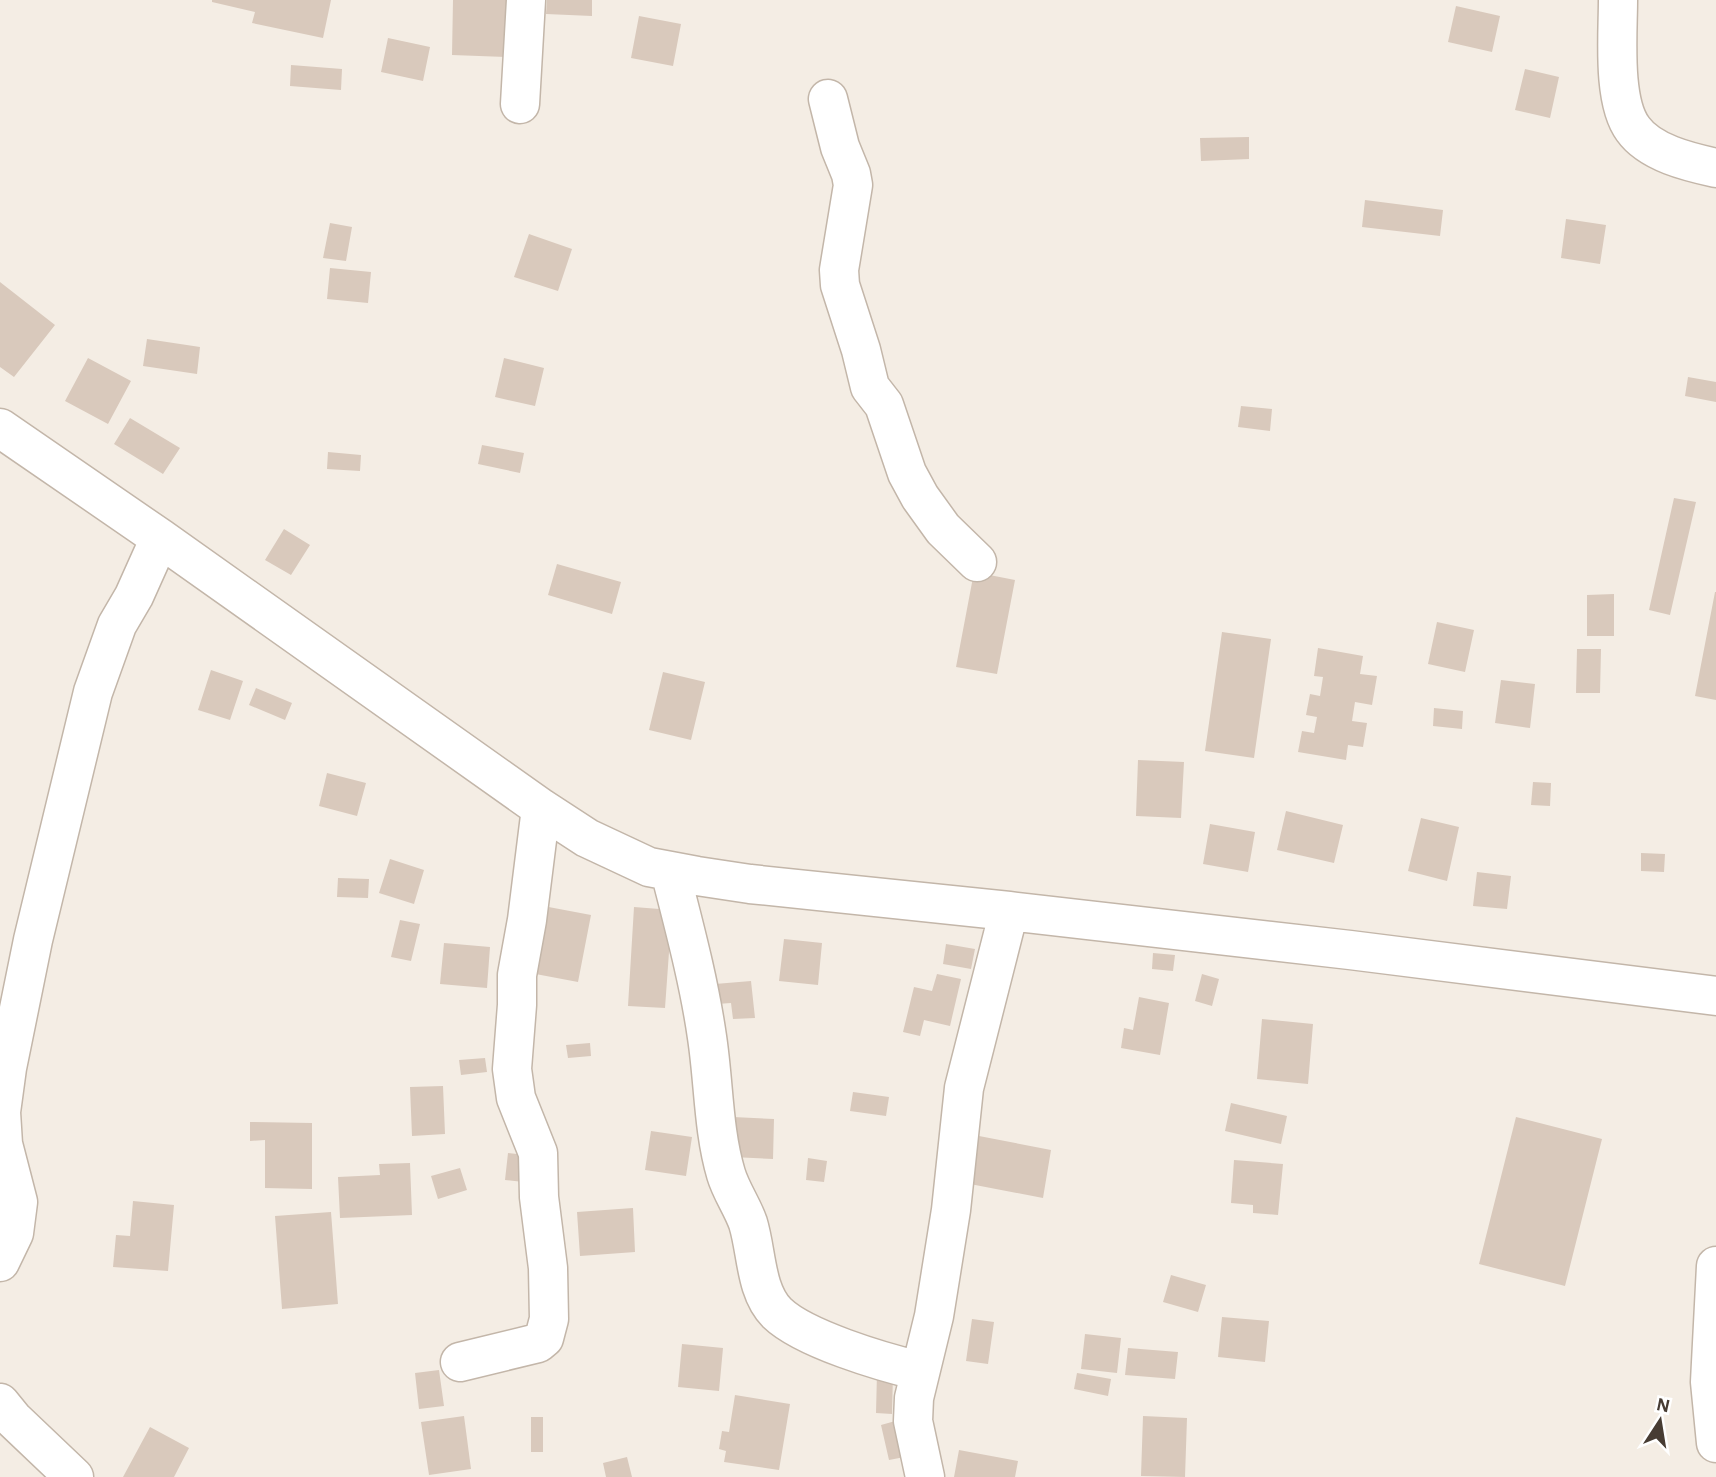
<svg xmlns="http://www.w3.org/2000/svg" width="1716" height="1477" font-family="'Alegreya Sans',sans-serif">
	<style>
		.building { fill: #d9c9bc }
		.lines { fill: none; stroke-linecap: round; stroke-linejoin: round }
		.minor-casing { stroke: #c3b6a9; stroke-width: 41 }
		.minor { stroke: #fff; stroke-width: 38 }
	</style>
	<rect width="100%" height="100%" fill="#f4ede4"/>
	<path class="building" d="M 212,0 L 331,0 L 323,38 L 252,23 L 255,12 L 212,2 Z
		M 453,0 L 507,0 L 506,57 L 452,55 Z
		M 547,0 L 592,0 L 592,16 L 546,14 Z
		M 1456,6 L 1500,16 L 1492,52 L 1448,42 Z
		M 639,16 L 681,24 L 673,66 L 631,58 Z
		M 388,38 L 430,47 L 423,81 L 381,72 Z
		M 291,65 L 342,69 L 341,90 L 290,86 Z
		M 1525,69 L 1559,77 L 1550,118 L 1515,110 Z
		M 1249,137 L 1249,159 L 1201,161 L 1200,138 Z
		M 1365,200 L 1443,210 L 1440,236 L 1362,227 Z
		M 1566,219 L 1606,225 L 1600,264 L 1561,258 Z
		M 330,223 L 352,227 L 346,261 L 323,258 Z
		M 529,234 L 572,249 L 558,291 L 514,277 Z
		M 330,268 L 371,272 L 368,303 L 327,299 Z
		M 0,282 L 55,325 L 14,377 L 0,367 Z
		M 147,339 L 200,347 L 197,374 L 143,366 Z
		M 88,358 L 131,381 L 108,424 L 65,401 Z
		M 504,358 L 544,368 L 535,406 L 495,397 Z
		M 1688,377 L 1716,382 L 1716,402 L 1685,396 Z
		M 1241,406 L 1272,409 L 1270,431 L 1238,427 Z
		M 130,418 L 180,448 L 163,474 L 114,444 Z
		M 482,445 L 524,453 L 520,473 L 478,464 Z
		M 328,452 L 361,455 L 360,471 L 327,469 Z
		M 1674,498 L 1696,502 L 1670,615 L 1649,610 Z
		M 284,529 L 310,545 L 291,575 L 265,560 Z
		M 557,564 L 621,582 L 612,614 L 548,595 Z
		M 974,572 L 1015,580 L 997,674 L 956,667 Z
		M 1715,592 L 1716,592 L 1716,700 L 1695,696 Z
		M 1614,594 L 1614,636 L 1587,636 L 1587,595 Z
		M 1437,622 L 1474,630 L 1465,672 L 1428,664 Z
		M 1222,632 L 1271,639 L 1254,758 L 1205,751 Z
		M 1318,648 L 1363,656 L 1360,674 L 1377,676 L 1372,705 L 1355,702 L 1352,721 L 1367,723 L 1363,747 L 1348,745 L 1346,760 L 1298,752 L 1302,731 L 1314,733 L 1317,717 L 1306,715 L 1310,694 L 1320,696 L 1323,677 L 1314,676 Z
		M 1577,649 L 1601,649 L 1600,693 L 1576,693 Z
		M 211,670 L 243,681 L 230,720 L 198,710 Z
		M 663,672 L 705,682 L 691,740 L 649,730 Z
		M 1501,680 L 1535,684 L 1530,728 L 1495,723 Z
		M 256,688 L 292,703 L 285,720 L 249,705 Z
		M 1434,708 L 1463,711 L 1462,729 L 1433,726 Z
		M 1138,760 L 1184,762 L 1181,818 L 1136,816 Z
		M 327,773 L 366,783 L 357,816 L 319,806 Z
		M 1533,782 L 1551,783 L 1550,806 L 1531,805 Z
		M 1286,811 L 1343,825 L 1334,863 L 1277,850 Z
		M 1421,818 L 1459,827 L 1447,881 L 1408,871 Z
		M 1210,824 L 1255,832 L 1248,872 L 1203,864 Z
		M 1641,853 L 1665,854 L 1664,872 L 1641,871 Z
		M 390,859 L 424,870 L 414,904 L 379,893 Z
		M 1477,872 L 1511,876 L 1507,909 L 1473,906 Z
		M 338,878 L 369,879 L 368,898 L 337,897 Z
		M 538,905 L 591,915 L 578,982 L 525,972 Z
		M 634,907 L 672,910 L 665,1008 L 628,1006 Z
		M 400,920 L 420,924 L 411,961 L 391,957 Z
		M 784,939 L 822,943 L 818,985 L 779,981 Z
		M 444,943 L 490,947 L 487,988 L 440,984 Z
		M 946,944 L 975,949 L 971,969 L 943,964 Z
		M 1153,953 L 1175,955 L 1173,971 L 1152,969 Z
		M 937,974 L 961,979 L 950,1026 L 924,1020 L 920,1036 L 903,1032 L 914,987 L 932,991 Z
		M 1202,974 L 1219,979 L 1212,1006 L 1195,1001 Z
		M 751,981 L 755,1018 L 733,1019 L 731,1003 L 717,1004 L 715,984 Z
		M 1139,997 L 1169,1003 L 1160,1055 L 1121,1048 L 1124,1028 L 1133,1030 Z
		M 1262,1019 L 1313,1024 L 1308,1084 L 1257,1079 Z
		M 590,1043 L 591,1056 L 568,1058 L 566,1045 Z
		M 485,1058 L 487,1072 L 461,1075 L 459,1060 Z
		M 443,1086 L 445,1134 L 412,1136 L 410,1087 Z
		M 853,1092 L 889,1097 L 886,1116 L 850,1111 Z
		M 1231,1103 L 1287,1116 L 1281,1144 L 1225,1131 Z
		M 733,1117 L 774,1119 L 773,1159 L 732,1157 Z
		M 1516,1117 L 1602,1139 L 1565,1286 L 1479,1264 Z
		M 250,1122 L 312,1123 L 312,1189 L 265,1188 L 265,1140 L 250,1141 Z
		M 651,1131 L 692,1137 L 686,1176 L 645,1170 Z
		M 979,1136 L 1051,1150 L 1043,1198 L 970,1184 Z
		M 508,1153 L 535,1156 L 532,1183 L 505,1180 Z
		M 808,1158 L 827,1161 L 824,1182 L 806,1180 Z
		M 1234,1160 L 1283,1164 L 1278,1215 L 1253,1213 L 1253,1205 L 1231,1203 Z
		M 410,1163 L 412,1215 L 340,1218 L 338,1177 L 380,1175 L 379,1164 Z
		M 460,1168 L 467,1190 L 438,1199 L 431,1176 Z
		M 133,1201 L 174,1205 L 168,1271 L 113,1267 L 116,1235 L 130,1236 Z
		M 633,1208 L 635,1252 L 580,1256 L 577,1212 Z
		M 331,1212 L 338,1304 L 282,1309 L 275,1216 Z
		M 1171,1275 L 1206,1285 L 1198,1312 L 1163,1302 Z
		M 1222,1317 L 1269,1321 L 1265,1362 L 1218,1357 Z
		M 972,1319 L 994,1322 L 988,1364 L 966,1361 Z
		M 1085,1334 L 1121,1338 L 1117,1373 L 1081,1369 Z
		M 682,1344 L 723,1348 L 719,1391 L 678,1387 Z
		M 1128,1348 L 1178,1352 L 1175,1379 L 1125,1375 Z
		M 439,1370 L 444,1406 L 419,1409 L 415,1373 Z
		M 877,1373 L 893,1374 L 892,1414 L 876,1413 Z
		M 1077,1373 L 1111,1379 L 1108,1396 L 1074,1389 Z
		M 735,1395 L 790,1404 L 779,1470 L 724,1462 L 726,1451 L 719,1449 L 722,1431 L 729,1432 Z
		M 464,1416 L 471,1469 L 429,1475 L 421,1422 Z
		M 1143,1416 L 1187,1418 L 1185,1477 L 1141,1476 Z
		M 531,1417 L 543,1417 L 543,1452 L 531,1452 Z
		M 906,1418 L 915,1455 L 889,1460 L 881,1425 Z
		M 150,1427 L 189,1448 L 174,1477 L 123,1477 Z
		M 959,1450 L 1018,1461 L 1015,1477 L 954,1477 Z
		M 627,1457 L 632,1477 L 606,1477 L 603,1463 Z"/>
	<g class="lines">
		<defs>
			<path id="minor" d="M 1618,0 C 1618,34 1612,101 1633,129 C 1650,153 1689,162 1716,168
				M 828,99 L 840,147 L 851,174 L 853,185 L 839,270 L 840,285 L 861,350 L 870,387 L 884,405 L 907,473 L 920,497 L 943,529 L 977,562
				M 520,104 L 526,0
				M 0,428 L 160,538 L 541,808 L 587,838 L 649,867 L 697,876 L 750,884 L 1009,911 L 1350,950 L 1716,996
				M 670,871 C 684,926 699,981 707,1037 C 714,1083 713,1130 726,1174 C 731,1191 742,1206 748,1223 C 757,1252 755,1291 777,1313 C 804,1339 882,1362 920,1371
				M 0,1262 L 14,1233 L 18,1202 L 3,1144 L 1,1112 L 7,1068 L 33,940 L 93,692 L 117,625 L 134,596 L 160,538
				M 1716,1266 L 1710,1382 L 1716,1443
				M 460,1362 L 538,1343 L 544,1338 L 549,1319 L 548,1268 L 539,1197 L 538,1153 L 516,1098 L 512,1069 L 517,1005 L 517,975 L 527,920 L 541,808
				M 0,1403 L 13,1419 L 74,1477
				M 925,1477 L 913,1421 L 914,1398 L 934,1316 L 951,1210 L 964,1088 L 1009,911"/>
		</defs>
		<use href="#minor" class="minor-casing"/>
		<use href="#minor" class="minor"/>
	</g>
	<g transform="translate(1660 1421) rotate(12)" stroke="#ffffff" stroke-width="5" paint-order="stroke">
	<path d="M0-5L12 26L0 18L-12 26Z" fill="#473c33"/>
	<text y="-10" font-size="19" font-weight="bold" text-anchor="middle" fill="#473c33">N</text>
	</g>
</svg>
